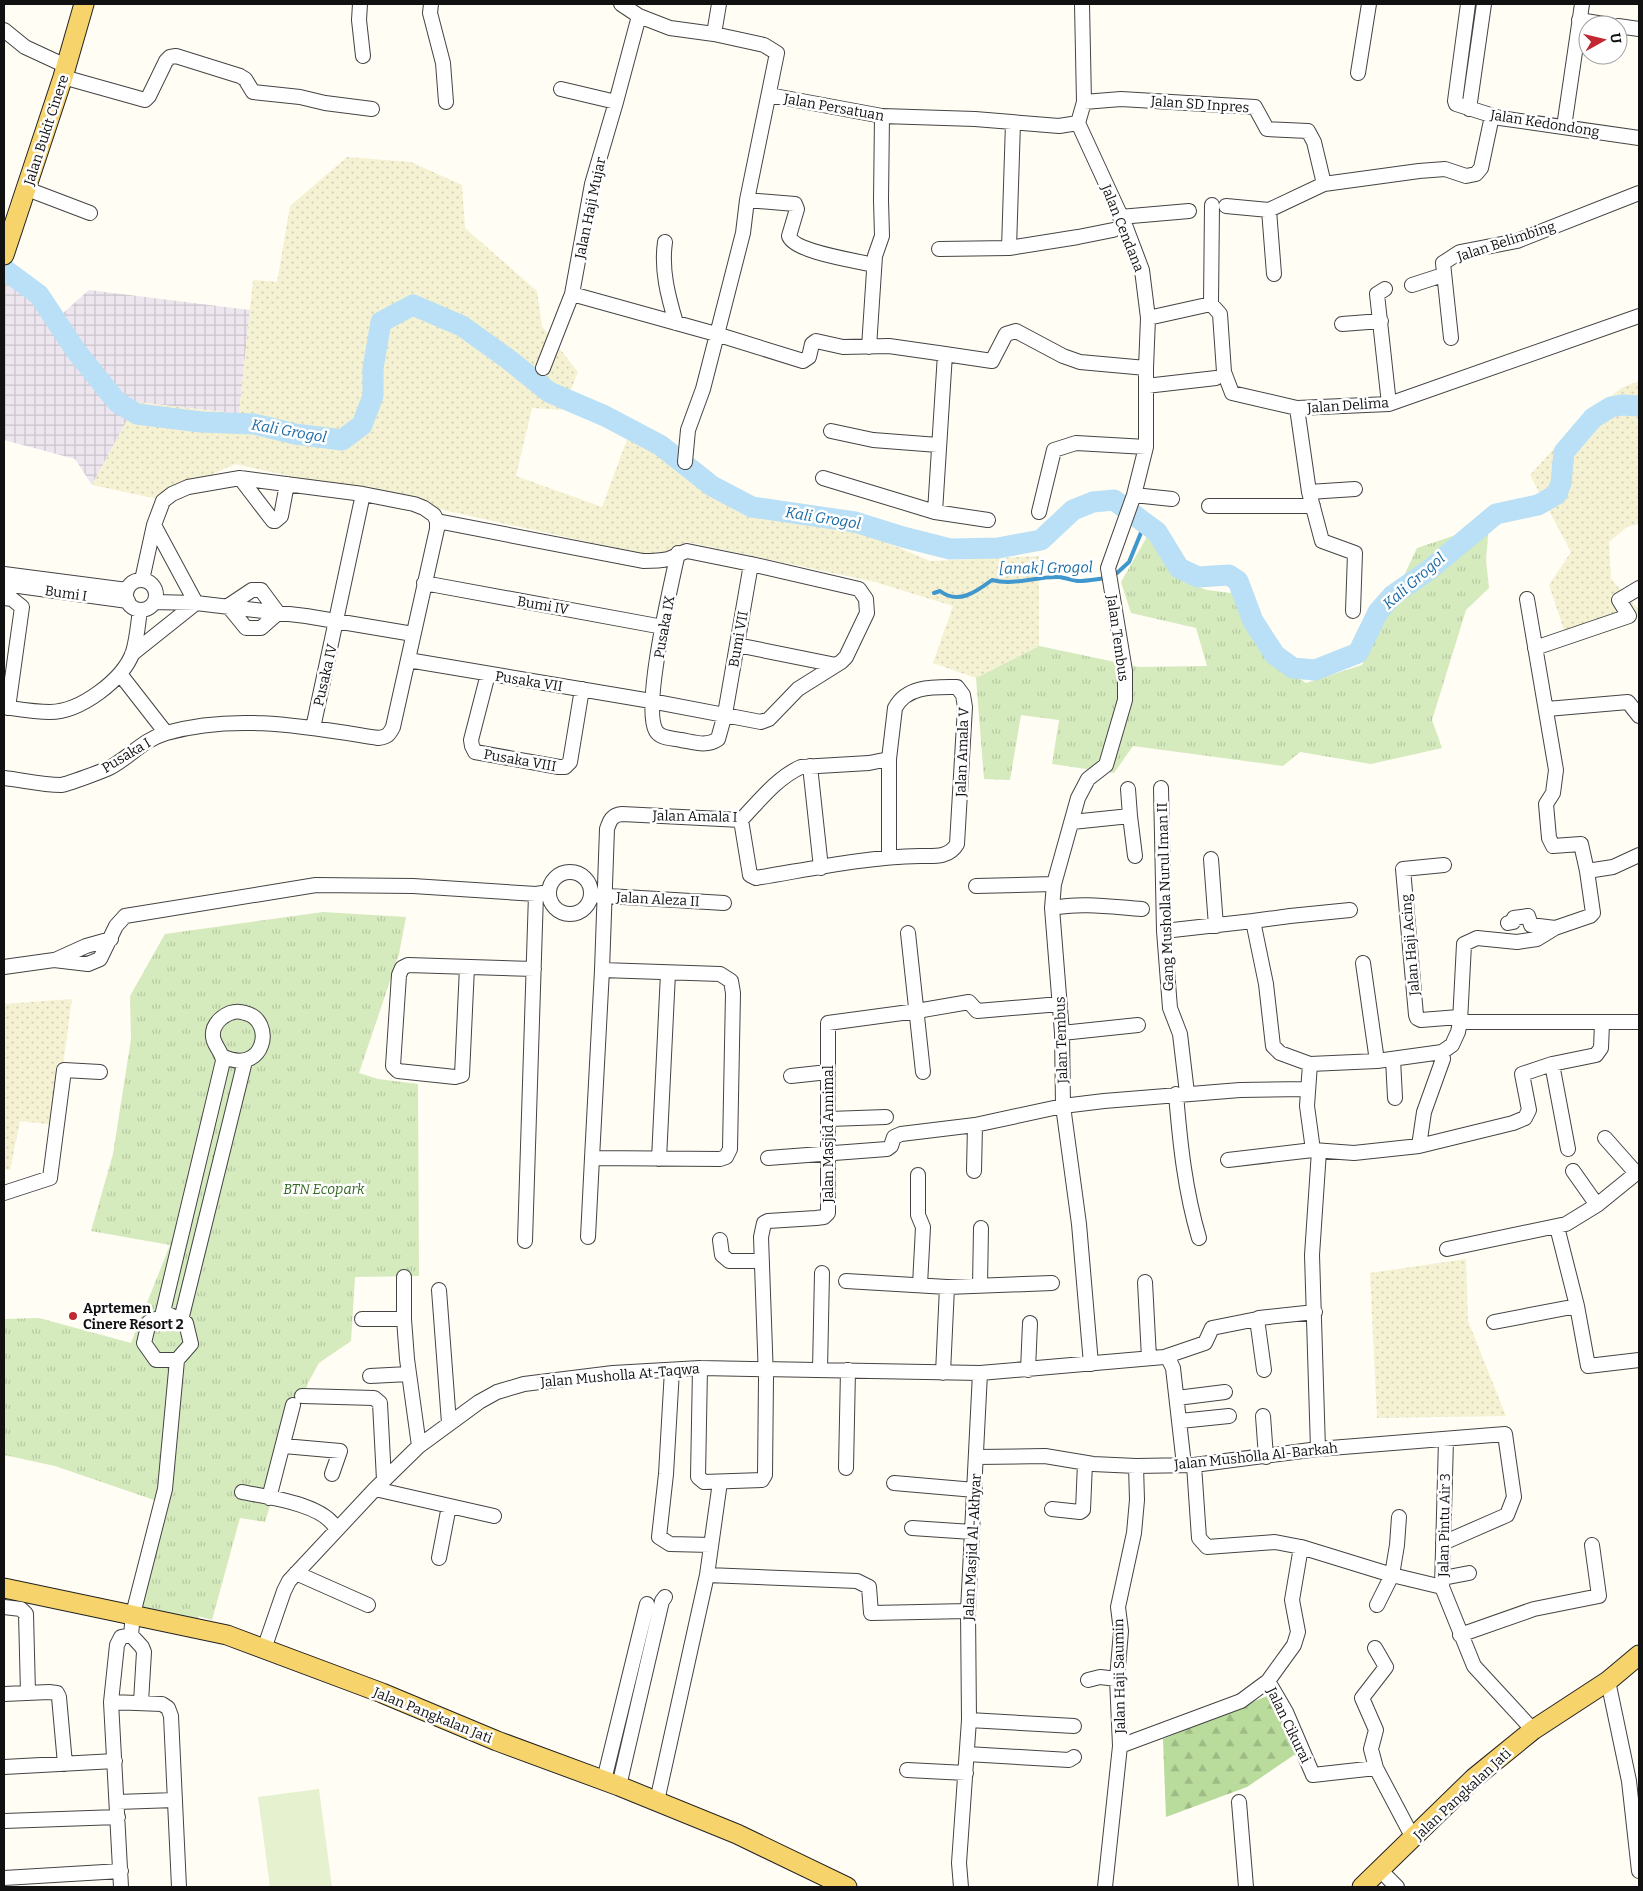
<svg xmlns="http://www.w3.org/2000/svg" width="1643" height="1891" font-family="Bitter,serif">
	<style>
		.industrial { fill: url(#industrial-grid) }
		.farmland { fill: url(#farmland-dots) }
		.grass { fill: url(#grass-tufts) }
		.forest { fill: url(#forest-firs) }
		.pitch { fill: #e6f1cf }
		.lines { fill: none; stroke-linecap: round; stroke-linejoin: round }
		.stream { stroke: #4097cd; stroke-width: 4 }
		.river { stroke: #b9e0f6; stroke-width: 21 }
		.minor-casing { stroke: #444; stroke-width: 16 }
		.major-casing { stroke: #222; stroke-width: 21 }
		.minor { stroke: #fff; stroke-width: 14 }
		.major { stroke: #f7d36c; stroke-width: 19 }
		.poi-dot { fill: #c12832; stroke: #fff; stroke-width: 2 }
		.labels { text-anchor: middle; stroke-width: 5; stroke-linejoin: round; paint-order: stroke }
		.street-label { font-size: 14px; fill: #111; stroke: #fff }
		.park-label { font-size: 14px; font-style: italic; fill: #306920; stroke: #fff }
		.poi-label { font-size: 14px; font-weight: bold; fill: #111; stroke: #fff; text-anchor: start }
		.water-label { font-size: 15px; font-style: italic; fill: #1969a4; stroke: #fff }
	</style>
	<defs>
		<pattern id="industrial-grid" width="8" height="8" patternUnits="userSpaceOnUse" patternTransform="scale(1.25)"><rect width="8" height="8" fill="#ede6ef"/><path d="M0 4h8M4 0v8" fill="none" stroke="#cac4cc"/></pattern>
		<pattern id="farmland-dots" width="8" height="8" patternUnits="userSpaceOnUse" patternTransform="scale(1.25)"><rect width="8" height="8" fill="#f5f2d4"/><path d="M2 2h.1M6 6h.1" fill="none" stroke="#d1ceb5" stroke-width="1.8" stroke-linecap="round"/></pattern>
		<pattern id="grass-tufts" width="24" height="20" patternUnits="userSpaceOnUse" patternTransform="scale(1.25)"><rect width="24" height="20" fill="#d5eabd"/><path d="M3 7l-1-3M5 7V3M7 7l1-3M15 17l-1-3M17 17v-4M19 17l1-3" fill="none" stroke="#b6c8a1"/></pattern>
		<pattern id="forest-firs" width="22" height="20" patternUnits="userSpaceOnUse" patternTransform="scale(1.25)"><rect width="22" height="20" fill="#b9db9c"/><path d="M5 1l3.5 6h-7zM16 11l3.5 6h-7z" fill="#9ebb85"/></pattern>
	</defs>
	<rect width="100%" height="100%" fill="#fffdf4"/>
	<path class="industrial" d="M 4,273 L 28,280 L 63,313 L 89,290 L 250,310 L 239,414 L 137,402 L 92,485 L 75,459 L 4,440 Z"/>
	<path class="farmland" d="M 347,157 L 411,162 L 462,185 L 465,228 L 537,291 L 542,326 L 578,372 L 563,410 L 532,408 L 516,476 L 602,507 L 629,434 L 698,482 L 748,512 L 806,523 L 839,522 L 930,561 L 1039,556 L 1039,646 L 976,678 L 933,663 L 953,606 L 875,582 L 687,542 L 656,557 L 235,464 L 158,499 L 92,485 L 137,402 L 239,414 L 253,280 L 277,282 L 290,206 Z
		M 1639,381 L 1639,524 L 1627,527 L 1609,542 L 1611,579 L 1639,610 L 1639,616 L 1566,636 L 1549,585 L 1571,552 L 1530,475 L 1573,428 L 1621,388 Z
		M 72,999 L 55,1125 L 20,1121 L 10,1170 L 4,1169 L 4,1004 Z
		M 1466,1259 L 1468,1321 L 1506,1416 L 1377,1418 L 1370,1273 Z"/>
	<path class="grass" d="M 1489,524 L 1486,560 L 1489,588 L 1466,610 L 1432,720 L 1442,748 L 1371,764 L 1300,752 L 1283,766 L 1133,746 L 1114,773 L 1052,764 L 1059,720 L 1021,715 L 1010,780 L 984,779 L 976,678 L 1039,646 L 1139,667 L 1207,666 L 1196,628 L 1131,613 L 1121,582 L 1148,535 L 1184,582 L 1207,590 L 1239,594 L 1278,664 L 1306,683 L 1362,665 L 1417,548 Z
		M 323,912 L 406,917 L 399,954 L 359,1073 L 378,1079 L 418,1084 L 419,1276 L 355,1277 L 351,1341 L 319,1363 L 308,1383 L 265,1522 L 240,1518 L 212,1620 L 199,1616 L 197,1620 L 140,1606 L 157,1501 L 55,1466 L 4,1455 L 4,1319 L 39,1318 L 131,1343 L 170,1245 L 91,1231 L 113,1154 L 131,1039 L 130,996 L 165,934 Z"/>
	<path class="forest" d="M 1272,1694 L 1297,1753 L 1247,1787 L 1166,1817 L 1163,1739 Z"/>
	<path class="pitch" d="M 319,1789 L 332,1887 L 270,1887 L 258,1797 Z"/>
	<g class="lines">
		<path class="stream" d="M 1117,573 L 1129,562 L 1145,523
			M 934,593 L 940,591 C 958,605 976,592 992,580 C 1015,586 1036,576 1059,577 C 1065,578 1072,580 1078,581 C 1087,581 1097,579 1106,578"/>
		<path class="river" d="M 4,269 L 39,295 L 76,351 L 117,402 L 137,414 L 201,422 L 254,424 L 295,434 L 342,440 L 362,425 L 373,396 L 373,368 L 381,322 L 413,305 L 462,326 L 508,359 L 549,392 L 605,416 L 660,445 L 712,486 L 752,507 L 855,522 L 903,537 L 950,549 L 998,548 L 1041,540 L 1073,510 L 1093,502 L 1114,500 L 1157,532 L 1179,568 L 1198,577 L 1229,575 L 1238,581 L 1253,621 L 1275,655 L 1293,668 L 1315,670 L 1358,653 L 1378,612 L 1393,595 L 1429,570 L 1496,514 L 1538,505 L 1557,494 L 1561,483 L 1564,452 L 1593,418 L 1611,407 L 1622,405 L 1639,406"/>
		<defs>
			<path id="minor" d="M 360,4 L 359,20 L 363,56
				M 431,4 L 430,13 L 443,63 L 446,102
				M 621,4 L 639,16 L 670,28 L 714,34 L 764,45 L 777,53 L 747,200 L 743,233 L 703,389 L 688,430 L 685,462
				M 1468,4 L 1455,101 L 1456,104 L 1500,118 L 1639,138
				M 1579,20 L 1610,25
				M 1618,26 L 1639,29
				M 4,30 L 25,47 L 66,66
				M 714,34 L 719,4
				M 1358,73 L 1369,4
				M 63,77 L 145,100 L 149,96 L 166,61 L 170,57 L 176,56 L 240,76 L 245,79 L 253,92 L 300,97 L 325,103 L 372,109
				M 561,89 L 616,102
				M 769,95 L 882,116 L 975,119 L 1059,126 L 1078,123
				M 1084,102 L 1121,99 L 1255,107 L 1267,129 L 1308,131 L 1314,142 L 1324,184
				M 1469,109 L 1484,4
				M 1078,123 L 1125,225 L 1142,270 L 1148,318 L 1146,368 L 1146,447 L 1134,495 L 1108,568 L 1125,671 L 1125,700 L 1106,765 L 1088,779 L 1078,798 L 1054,884 L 1052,908 L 1062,1033 L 1063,1106 L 1079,1224 L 1091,1364
				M 1078,123 L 1084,102 L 1082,4
				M 1564,127 L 1582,4
				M 27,189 L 90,213
				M 747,200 L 795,204 L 797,209 L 789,236 C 794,252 858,261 874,265
				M 1226,206 L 1269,210 L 1324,184 L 1419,171 L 1445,169 L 1466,176 L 1476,174 L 1481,168 L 1492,116
				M 1269,210 L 1274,274
				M 1120,217 L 1189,211
				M 665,242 C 661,270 668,296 676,323
				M 1009,248 L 1013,123
				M 939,249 L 1009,248 L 1078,237 L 1113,230
				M 1412,285 L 1443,275
				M 1385,289 L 1377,294 L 1389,404
				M 572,294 L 716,334 L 803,361 L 809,357 L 812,344 L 816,341 L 843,347 L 889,346 L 945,354
				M 1211,304 L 1212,205
				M 1148,318 L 1211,304 L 1220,314 L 1224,372 L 1232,393 L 1297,408 L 1389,404 L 1639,316
				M 1342,324 L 1381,321
				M 1451,338 L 1443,263 L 1460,252 L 1517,241 L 1639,193
				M 869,347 L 875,256 L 882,236 L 881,200 L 882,116
				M 543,368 L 572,294 L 592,184 L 616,102 L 639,16
				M 1146,386 L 1216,378
				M 1297,408 L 1309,492 L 1322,541 L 1355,553 L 1353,611
				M 831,431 L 873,440 L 938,445
				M 240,478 L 273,521 L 275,521 L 281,516 L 287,484
				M 823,478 L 935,512 L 988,520
				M 1309,492 L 1355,489
				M 1134,495 L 1172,499
				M 1209,506 L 1313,506
				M 935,512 L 945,354 L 992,361 L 1006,334 L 1016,331 L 1063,356 L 1080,362 L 1146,368
				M 1039,512 L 1054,450 L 1076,443 L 1146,447
				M 154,525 L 196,603 L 306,616 L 413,634
				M 678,553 C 671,585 642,707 656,731 C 661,739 673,738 681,740 C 693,742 707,747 718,739 L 725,714 L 751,564
				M 4,574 L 127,590
				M126 595a15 15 0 1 1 30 0a15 15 0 1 1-30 0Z
				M 424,583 L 663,627
				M 4,584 L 128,601
				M 252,590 L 261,590 L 278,613 L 261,628 L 246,628 L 228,606 Z
				M 4,598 L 12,599 L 22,607 L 8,708
				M 155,602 L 196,603
				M 737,645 L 836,665
				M 1535,648 L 1629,616 L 1619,600 L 1639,588
				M 132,654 L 196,603
				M 408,660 L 651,701 L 761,722 L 769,719 L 798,689 L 841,662 L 846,657 L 867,613 L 866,599 L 859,589 L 751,564 L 687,551 C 680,553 675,557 668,559 C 660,561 651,561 643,561 L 437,521
				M 120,674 L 166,733
				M 488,674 L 471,740 L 472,746 L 475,752 L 559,767 L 565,767 L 570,762 L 582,689
				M 4,707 C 18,709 35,712 50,712 C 80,712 123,680 133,652 C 137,639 138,624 140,610
				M 1547,709 L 1628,702 L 1639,716
				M 313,728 L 363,494
				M 810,766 L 821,868
				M 4,778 C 22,780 42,785 61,785 C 68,784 103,771 111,767 C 131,756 143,740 166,733 C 237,713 307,727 378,738 C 387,737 389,735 393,727 L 437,529 L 437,521 L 434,515 L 424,508 L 414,504 L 363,494 L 240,478 L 188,487 L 172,494 L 163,501 L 154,525 L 142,580
				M 1161,788 L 1164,931 L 1170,1008 L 1180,1034 L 1187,1093
				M 1130,816 L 1135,856
				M 741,820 L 750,875 L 756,878 C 811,869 865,857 920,856 C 934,856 949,858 957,844 L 965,707 L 963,695 L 957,687 C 935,687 907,685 895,708 L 889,759 L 889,857
				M 1072,822 L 1130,816 L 1128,789
				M 1211,859 L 1216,926
				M 1444,865 L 1403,869 L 1416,1015 L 1417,1018 L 1421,1020 L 1459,1017
				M 1587,871 L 1613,867 L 1639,855
				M549 893a21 21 0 1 1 42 0a21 21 0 1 1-42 0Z
				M 976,886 L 1054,884
				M 591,895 L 724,903
				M 1052,908 C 1082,902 1113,907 1142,909
				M 1253,921 L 1290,916 L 1350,910
				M 1508,923 L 1513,922 L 1514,918 L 1528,916 L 1531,925 L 1555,928
				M 1164,931 L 1253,921 L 1266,984 L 1273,1046 L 1280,1053 L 1310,1064 L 1377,1061 L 1442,1052 L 1452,1045 L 1458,1032 L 1460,1022 L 1464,944 L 1477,938 L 1517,942 L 1537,939 L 1555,928 L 1590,916 L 1593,913 L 1587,871 L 1581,844 L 1553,846 L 1549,838 L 1546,804 L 1553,793 L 1556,770 L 1527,599
				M 908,933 L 923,1072
				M 55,960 L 86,946 L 111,939
				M 1363,963 L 1377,1061
				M 4,967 L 54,960 L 88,964 L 100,959 L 116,926 L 125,916 L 316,885 L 413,886 L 536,894 L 549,892
				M 467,967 L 462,1075 L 455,1077 L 398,1071 L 393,1066 L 399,975 L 402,968 L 408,965 L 534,969
				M 602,970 L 720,974 L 731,981 L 733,993 L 730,1149 L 726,1157 L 720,1159 L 592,1158 L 602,970 L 607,829 C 610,820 612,815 622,814 L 741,820 C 759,801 778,777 801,767 L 869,763 L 889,759
				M 1460,1022 L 1639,1022
				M 1062,1033 L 1138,1025
				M 1393,1059 L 1395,1098
				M 1310,1064 L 1307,1106 L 1313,1150
				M 1552,1064 L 1568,1149
				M 791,1076 L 828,1072
				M 1176,1094 C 1180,1143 1185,1191 1199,1238
				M 829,1119 L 886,1117
				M 1605,1138 L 1636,1173
				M 1419,1146 L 1424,1112 L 1443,1059 L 1442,1052
				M 768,1158 L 887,1149 L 891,1146 L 894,1137 L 901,1134 L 975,1125 L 1063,1106 L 1104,1101 L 1240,1090 L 1307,1089
				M 659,1159 L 668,973
				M 1228,1160 L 1313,1150 L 1354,1153 L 1419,1146 L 1513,1123 L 1525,1118 L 1529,1110 L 1522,1074 L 1552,1064 L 1596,1055 L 1601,1048 L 1602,1023
				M 974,1171 L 975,1125
				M 1573,1171 L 1597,1205
				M 918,1175 L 918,1215 L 923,1227 L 920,1285
				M 4,1193 L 50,1178 L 64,1070 L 100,1072
				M 1557,1227 L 1577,1306 L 1588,1366 L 1639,1360
				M 588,1237 L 592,1158
				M 720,1240 L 722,1255 L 729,1261 L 762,1261
				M 525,1241 L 536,894
				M 1447,1249 L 1566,1224 L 1597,1205 L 1639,1171
				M 404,1277 L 404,1319 L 407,1359 L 419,1446
				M 846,1281 L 947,1287 L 1052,1283
				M 1145,1282 L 1149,1358
				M 980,1286 L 981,1228
				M 439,1290 L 449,1423
				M 162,1316 L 223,1061 C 222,1049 209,1043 214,1028 C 217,1021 223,1016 230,1013 C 236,1011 239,1011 245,1013 C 276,1020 265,1077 222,1056
				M 362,1319 L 404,1319
				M 181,1320 L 245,1061
				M 1494,1322 L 1577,1306
				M 1164,1357 L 1205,1343 L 1212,1328 L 1257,1319
				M 700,1368 L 698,1477 L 704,1482 L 762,1480 L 765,1475 L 766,1378 L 761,1237 L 764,1223 L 768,1221 L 816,1218 L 824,1217 L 828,1213 L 828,1023 L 917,1011 L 969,1002 L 977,1011 L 1060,1004
				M 672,1370 L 666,1474 L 659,1537 L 670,1544 L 711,1545
				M 820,1370 L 822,1273
				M 1028,1370 L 1030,1323
				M 1264,1370 L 1257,1319 L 1259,1318 L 1315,1312
				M 943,1373 L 947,1287
				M 370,1376 L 409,1374
				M 302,1396 L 374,1398 L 380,1403 L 384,1480
				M 1177,1398 L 1225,1392
				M 1263,1416 L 1266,1457
				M 1180,1421 L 1229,1416
				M 1446,1440 L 1442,1587 L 1474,1666 L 1533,1730
				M 284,1446 L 340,1451 L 332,1474
				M 1318,1449 L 1312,1255 L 1319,1151
				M 977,1457 L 1045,1456 L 1093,1464 L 1136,1466 L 1194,1465 L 1318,1449 L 1505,1434 L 1514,1497 L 1507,1515 L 1443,1543
				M 1194,1465 L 1199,1538 L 1207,1547 L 1275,1542 L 1301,1547 L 1392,1575 L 1442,1587
				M 846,1468 L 848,1370
				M 894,1483 L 975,1490
				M 375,1489 L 494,1516
				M 242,1492 C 267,1497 325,1504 336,1529
				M 269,1498 L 293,1405
				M 1052,1509 L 1080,1512 L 1083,1510 L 1085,1463
				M 912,1528 L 972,1532
				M 439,1558 L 449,1506
				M 296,1573 L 368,1605
				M 707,1575 L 857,1581 L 869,1587 L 871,1613 L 968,1611
				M 1443,1578 L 1469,1573
				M 1377,1605 L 1392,1575 L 1397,1545 L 1399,1517
				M 4,1607 L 21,1609 L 26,1614 L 28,1693
				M 131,1635 L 133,1614 L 165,1489 L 177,1360 L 191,1344 L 186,1323 L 168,1314 L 149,1322 L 144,1343 L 156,1360 L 177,1360
				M 131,1635 L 142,1647 L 144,1652 L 141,1702
				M 1460,1635 L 1534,1609 L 1599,1596 L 1592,1545
				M 1375,1648 L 1386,1667 L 1362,1698 L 1376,1730 L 1371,1749 L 1376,1768
				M 264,1649 L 284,1591 L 289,1581 L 375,1489 L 419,1446 L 479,1402 L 497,1392 L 524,1384 L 613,1373 L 700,1368 L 980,1373 L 1164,1357 L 1168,1358 L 1173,1368 L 1184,1465
				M 1088,1680 L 1100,1677 L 1117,1679
				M 1268,1681 L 1286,1712 L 1313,1775 L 1376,1768 L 1413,1838
				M 1608,1681 L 1629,1781 L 1639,1871
				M 4,1694 L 49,1692 L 57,1693 L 59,1697 L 65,1764
				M 111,1702 L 162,1704 L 168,1708 L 171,1716 L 179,1887
				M 969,1720 L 1074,1726
				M 1120,1746 L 1241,1701 L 1268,1681 L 1294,1645 L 1298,1632 L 1292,1600 L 1301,1547
				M 967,1754 L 1069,1760 L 1074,1757
				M 4,1767 L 115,1761
				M 907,1770 L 966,1773
				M 604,1780 L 647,1604
				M 619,1786 L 662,1601 L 665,1597
				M 657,1801 L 707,1575 L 720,1482
				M 117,1802 L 175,1800
				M 1239,1802 L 1246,1887
				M 4,1821 L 118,1817
				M 1381,1871 L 1397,1887
				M 4,1878 L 121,1871
				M 121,1887 L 111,1702 L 117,1645 L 121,1637 L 131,1635
				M 961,1887 L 959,1863 L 969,1720 L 968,1611 L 980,1373
				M 1105,1887 L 1120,1746 L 1117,1679 L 1121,1631 L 1118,1607 L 1134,1533 L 1137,1500 L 1136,1466"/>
			<path id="major" d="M 4,255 L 63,77 L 84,4
				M 4,1588 L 227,1635 L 382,1693 L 497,1741 L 619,1786 L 737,1834 L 847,1887
				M 1362,1887 L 1474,1778 L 1533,1730 L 1608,1681 L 1639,1655"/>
		</defs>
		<use href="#minor" class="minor-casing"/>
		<use href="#major" class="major-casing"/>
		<use href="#minor" class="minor"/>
		<use href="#major" class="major"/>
	</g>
	<circle class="poi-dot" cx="73" cy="1316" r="5"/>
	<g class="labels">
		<g class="street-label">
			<text transform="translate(1200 104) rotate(4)" y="5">Jalan SD Inpres</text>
			<text transform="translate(834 107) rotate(10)" y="5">Jalan Persatuan</text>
			<text transform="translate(1545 123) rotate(9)" y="5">Jalan Kedondong</text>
			<text transform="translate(46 130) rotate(-72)" y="5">Jalan Bukit Cinere</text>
			<text transform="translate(590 208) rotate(-78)" y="5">Jalan Haji Mujar</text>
			<text transform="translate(1123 228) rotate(68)" y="5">Jalan Cendana</text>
			<text transform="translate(1506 241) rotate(-18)" y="5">Jalan Belimbing</text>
			<text transform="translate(1348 405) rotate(-4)" y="5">Jalan Delima</text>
			<text transform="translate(66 593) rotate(8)" y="5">Bumi I</text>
			<text transform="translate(543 605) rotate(10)" y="5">Bumi IV</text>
			<text transform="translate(664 627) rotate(-80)" y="5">Pusaka IX</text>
			<text transform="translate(1118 638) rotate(82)" y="5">Jalan Tembus</text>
			<text transform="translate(738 639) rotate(-80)" y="5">Bumi VII</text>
			<text transform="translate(325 675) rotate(-77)" y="5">Pusaka IV</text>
			<text transform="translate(529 681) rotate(9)" y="5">Pusaka VII</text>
			<text transform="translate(962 752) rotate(-88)" y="5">Jalan Amala V</text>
			<text transform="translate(126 755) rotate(-31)" y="5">Pusaka I</text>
			<text transform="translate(520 760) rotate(10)" y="5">Pusaka VIII</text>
			<text transform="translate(695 816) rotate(1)" y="5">Jalan Amala I</text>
			<text transform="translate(1165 897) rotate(-92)" y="5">Gang Musholla Nurul Iman II</text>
			<text transform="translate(658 899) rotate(3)" y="5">Jalan Aleza II</text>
			<text transform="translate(1410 945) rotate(-95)" y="5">Jalan Haji Acing</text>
			<text transform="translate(1061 1040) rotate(-92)" y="5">Jalan Tembus</text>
			<text transform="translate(828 1134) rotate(-90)" y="5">Jalan Masjid Annimal</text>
			<text transform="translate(620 1375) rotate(-5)" y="5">Jalan Musholla At-Taqwa</text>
			<text transform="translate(1256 1456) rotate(-6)" y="5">Jalan Musholla Al-Barkah</text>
			<text transform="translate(1444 1525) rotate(-89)" y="5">Jalan Pintu Air 3</text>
			<text transform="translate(972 1547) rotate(-87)" y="5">Jalan Masjid Al-Akhyar</text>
			<text transform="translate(1119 1676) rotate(-91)" y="5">Jalan Haji Saumin</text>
			<text transform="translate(433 1715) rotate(22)" y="5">Jalan Pangkalan Jati</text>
			<text transform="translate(1289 1725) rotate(64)" y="5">Jalan Cikurai</text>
			<text transform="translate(1462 1794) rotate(-43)" y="5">Jalan Pangkalan Jati</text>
		</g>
		<g class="park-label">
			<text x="324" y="1194">BTN Ecopark</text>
		</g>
		<g class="poi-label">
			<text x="83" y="1313">Aprtemen<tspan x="83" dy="16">Cinere Resort 2</tspan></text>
		</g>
		<g class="water-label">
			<text transform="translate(289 431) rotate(10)" y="5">Kali Grogol</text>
			<text transform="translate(823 518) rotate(9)" y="5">Kali Grogol</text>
			<text transform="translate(1046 568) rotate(-1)" y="5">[anak] Grogol</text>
			<text transform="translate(1414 581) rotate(-41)" y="5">Kali Grogol</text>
		</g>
	</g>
	<rect width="1643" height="1891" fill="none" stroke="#111111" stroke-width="10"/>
	<g transform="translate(1603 40) rotate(82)"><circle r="24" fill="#ffffff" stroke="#a0a0a0"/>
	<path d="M0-4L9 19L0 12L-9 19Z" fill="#c12832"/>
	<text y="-8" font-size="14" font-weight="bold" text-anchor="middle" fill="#111111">U</text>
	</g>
</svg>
